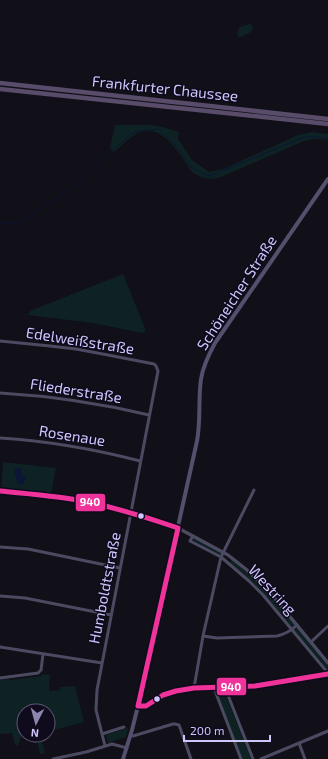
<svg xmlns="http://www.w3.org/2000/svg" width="328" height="759" font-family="'Exo 2',sans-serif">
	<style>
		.green { fill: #0e2223 }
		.water { fill: #0a1634 }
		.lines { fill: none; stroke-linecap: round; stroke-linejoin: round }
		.stream { stroke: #0a1634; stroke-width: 1 }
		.minor { stroke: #4c4a61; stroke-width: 3 }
		.tertiary { stroke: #4c4a61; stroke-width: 3.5 }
		.secondary { stroke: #52506c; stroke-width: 4 }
		.primary { stroke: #594c6a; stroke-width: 4.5 }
		.bus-1-casing { stroke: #0f0b1c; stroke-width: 8 }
		.bus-1 { stroke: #ef339a; stroke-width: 5 }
		.bus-dot { fill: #cfc6fe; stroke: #0f0b1c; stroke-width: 1.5 }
		.labels { text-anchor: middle; stroke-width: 3; stroke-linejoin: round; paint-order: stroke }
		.street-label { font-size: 15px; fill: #cfc6fe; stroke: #0f0b1c }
		.line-badge { stroke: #0f0b1c; stroke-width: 1.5 }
		.badge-label { font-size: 11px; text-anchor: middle; font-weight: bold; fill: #fff }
	</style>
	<rect width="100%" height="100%" fill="#110f18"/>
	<path class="green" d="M 250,24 L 252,25 L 253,28 L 251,32 L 239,38 L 237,34 C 239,25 242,26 250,24 Z
		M 115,125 L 150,125 L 163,127 L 179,132 L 178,139 L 192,160 L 209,172 L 223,169 L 298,135 L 312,132 L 328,134 L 328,140 L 314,139 L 304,141 L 221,177 C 210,180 202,179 192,172 C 180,155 162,120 136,134 C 128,139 121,146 114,152 L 110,148 Z
		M 123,274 L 146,331 L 142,333 L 93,323 L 28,315 L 30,311 Z
		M 3,462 L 56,468 L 51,494 L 1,489 Z
		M 195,538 L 222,553 L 219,555 L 193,541 Z
		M 232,559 L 268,592 L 295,625 L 292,627 L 252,581 L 230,563 Z
		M 298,628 L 328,666 L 328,670 L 294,630 Z
		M 42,674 L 50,675 L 49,685 L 50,691 L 60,690 L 60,687 L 75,686 L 84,722 L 54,730 L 54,725 L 48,726 L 48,711 L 24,711 L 24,729 L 18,746 L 15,745 L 12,733 L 0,734 L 0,680 L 9,679 L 9,680 L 41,676 Z
		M 224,691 L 251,759 L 242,759 L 216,692 Z
		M 128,728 L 126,737 L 108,743 L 106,735 Z
		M 41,738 L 45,753 L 40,754 L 37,739 Z"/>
	<path class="water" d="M 18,468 L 21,468 L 21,472 L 22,475 L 26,475 L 24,484 L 21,485 L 18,484 C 16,480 16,475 14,471 Z"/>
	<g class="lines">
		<path class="stream" d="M 87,172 L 134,132 L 158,129 L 173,142 L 191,167 L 209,176 L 307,136 L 328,139
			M 0,222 L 8,223 L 17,222 L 26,218 L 67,191 L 85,176"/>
		<path class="minor" d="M 0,341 L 50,346 L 76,349 L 108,355 L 154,364 L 156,366 L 158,371 L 97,690 L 96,710 L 105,746
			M 0,393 C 51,396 99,403 149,415
			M 0,438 C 48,441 94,449 140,461
			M 0,491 L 53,496 L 89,502 L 141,516 L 178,528
			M 193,536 L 190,541 L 221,557 L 249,581 L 263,595 L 328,673
			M 0,547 L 28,549 L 120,568
			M 0,596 L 25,598 L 111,615
			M 203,636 L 217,638 L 277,636 C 285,634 291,631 297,625
			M 311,642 L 328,626
			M 0,647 L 102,663
			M 0,678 L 38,673 L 41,670 L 43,654
			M 226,687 L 226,690 L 253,759
			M 194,688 L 203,636 L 221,557 L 254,490
			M 214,688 L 241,759
			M 138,706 L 146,706 L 163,695 L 176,691 L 194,688 L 255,686 L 288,681 L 328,674
			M 102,734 L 124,727
			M 131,735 L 133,736 L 173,724 L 175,724 L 179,725 L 191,759
			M 299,743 L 305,759
			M 53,759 L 86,752 L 112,744 L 127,748
			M 261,759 L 328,731"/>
		<path class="tertiary" d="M 178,528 L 228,555 L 247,570 L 268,590 L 328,663"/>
		<path class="secondary" d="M 123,759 L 132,730 L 138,706 L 197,441 C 201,421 198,399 201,379 C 203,366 209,354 215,343 L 328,179"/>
		<path class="primary" d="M 0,83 L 328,119
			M 0,89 L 328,124"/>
		<defs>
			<path id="bus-1" d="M 0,491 C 30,494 60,496 89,502 C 119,509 149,518 178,528
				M 138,706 L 146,706 L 163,695 L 176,691 L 194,688 L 255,686 L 328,674
				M 138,706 L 178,528"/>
		</defs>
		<use href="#bus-1" class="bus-1-casing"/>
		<use href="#bus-1" class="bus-1"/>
	</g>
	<g class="bus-dot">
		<circle cx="141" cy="516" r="3.5"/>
		<circle cx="157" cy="699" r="3.5"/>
	</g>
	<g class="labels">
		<g class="street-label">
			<text transform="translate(165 89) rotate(6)" y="5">Frankfurter Chaussee</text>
			<text transform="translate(237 293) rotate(-57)" y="5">Schöneicher Straße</text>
			<text transform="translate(80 341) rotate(9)" y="5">Edelweißstraße</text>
			<text transform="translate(76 391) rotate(9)" y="5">Fliederstraße</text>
			<text transform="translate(72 436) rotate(9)" y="5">Rosenaue</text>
			<text transform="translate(105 588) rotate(-79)" y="5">Humboldtstraße</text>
			<text transform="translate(272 590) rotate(47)" y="5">Westring</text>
		</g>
	</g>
	<g class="line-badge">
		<rect x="75" y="493" width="31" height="19" rx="4" fill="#ef339a"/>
		<rect x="216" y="677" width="31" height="19" rx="4" fill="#ef339a"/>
	</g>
	<g class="badge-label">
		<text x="90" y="506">940</text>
		<text x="231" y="691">940</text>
	</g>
	<g transform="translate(36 723) rotate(186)"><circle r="19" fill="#0f0b1c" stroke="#5c5676"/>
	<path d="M0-3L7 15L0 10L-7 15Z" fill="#8c86ae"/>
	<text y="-6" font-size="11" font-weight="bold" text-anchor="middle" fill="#cfc6fe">N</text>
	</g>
	<path d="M184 735v6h86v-6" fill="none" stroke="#cfc6fe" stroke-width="2"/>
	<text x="190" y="735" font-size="12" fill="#cfc6fe" stroke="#0f0b1c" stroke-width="3" paint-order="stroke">200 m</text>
</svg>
